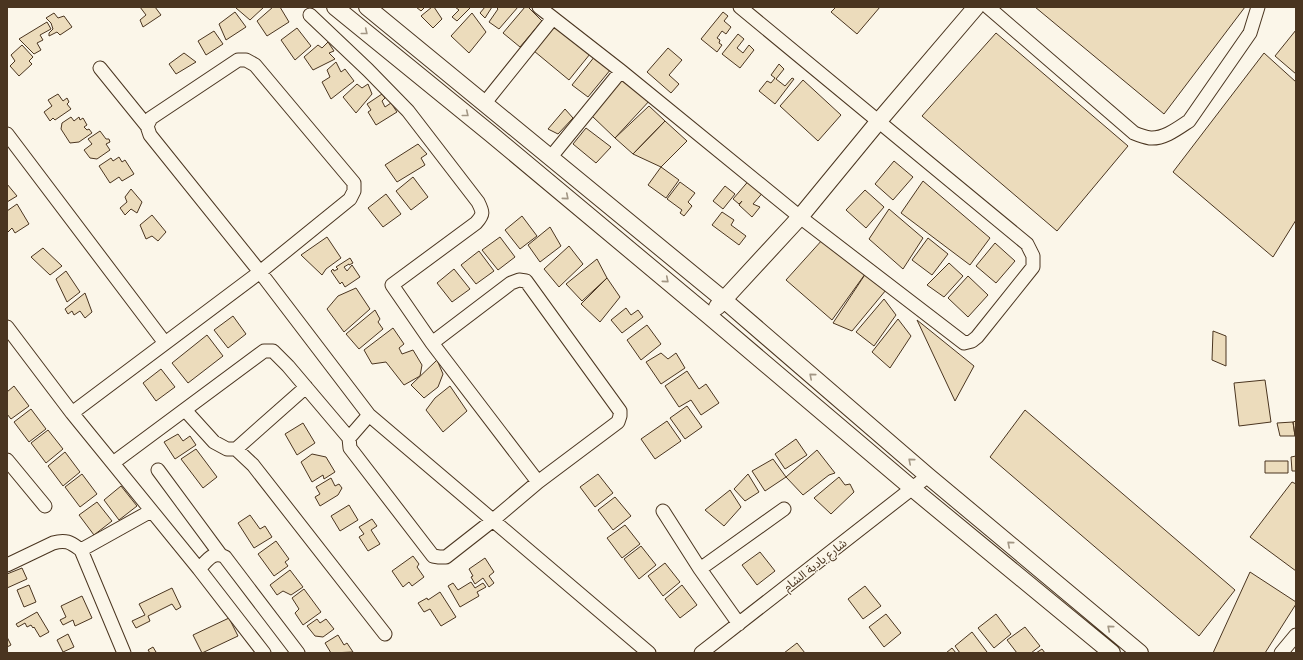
<svg xmlns="http://www.w3.org/2000/svg" width="1303" height="660" font-family="Lato,'Noto Sans Arabic',sans-serif">
	<style>
		.building { fill: #ecdcbc; stroke: #4a3520 }
		.lines { fill: none; stroke-linecap: round; stroke-linejoin: round }
		.minor-casing { stroke: #4a3520; stroke-width: 15 }
		.tertiary-casing { stroke: #4a3520; stroke-width: 18 }
		.minor { stroke: #fbf6e9; stroke-width: 13 }
		.tertiary { stroke: #fbf6e9; stroke-width: 16 }
		.oneway { stroke: #a29684 }
		.labels { text-anchor: middle; stroke-width: 3; stroke-linejoin: round; paint-order: stroke }
		.street-label { font-size: 12px; fill: #4a3520; stroke: #fbf6e9 }
	</style>
	<rect width="100%" height="100%" fill="#fbf6e9"/>
	<path class="building" d="M 140,7 L 155,7 L 161,15 L 143,27 L 140,20 L 146,15 Z
		M 237,7 L 264,7 L 250,20 L 236,8 Z
		M 273,7 L 280,7 L 289,22 L 267,36 L 257,21 Z
		M 416,7 L 425,7 L 421,11 Z
		M 432,7 L 434,7 L 442,19 L 433,28 L 421,16 Z
		M 455,7 L 469,7 L 470,8 L 457,21 L 452,17 L 459,10 Z
		M 485,7 L 492,7 L 485,18 L 480,13 Z
		M 496,7 L 518,7 L 499,29 L 489,22 L 498,9 Z
		M 525,7 L 528,7 L 542,21 L 520,47 L 503,33 Z
		M 836,7 L 880,7 L 857,34 L 831,12 Z
		M 1035,7 L 1245,7 L 1164,114 Z
		M 235,12 L 246,27 L 226,40 L 219,24 Z
		M 723,12 L 728,16 L 724,21 L 731,27 L 726,34 L 722,31 L 717,38 L 720,40 L 719,43 L 722,45 L 717,52 L 701,39 Z
		M 54,13 L 58,18 L 64,16 L 72,27 L 60,35 L 57,32 L 49,36 L 49,33 L 53,29 L 51,23 L 46,18 Z
		M 472,13 L 486,32 L 469,53 L 451,36 Z
		M 47,22 L 51,29 L 40,35 L 43,40 L 37,43 L 41,50 L 34,54 L 19,39 Z
		M 556,25 L 590,54 L 569,80 L 534,51 Z
		M 297,28 L 311,46 L 295,60 L 281,40 Z
		M 1296,30 L 1296,74 L 1275,56 Z
		M 214,31 L 223,44 L 206,55 L 198,41 Z
		M 996,33 L 1128,146 L 1057,231 L 922,116 Z
		M 738,34 L 744,39 L 737,48 L 743,53 L 749,45 L 754,50 L 740,68 L 722,54 Z
		M 328,42 L 334,51 L 329,53 L 335,59 L 313,70 L 304,57 L 318,45 L 322,48 Z
		M 22,45 L 33,57 L 29,61 L 32,64 L 19,76 L 10,66 L 15,61 L 11,55 Z
		M 668,48 L 682,60 L 669,75 L 679,84 L 671,93 L 647,72 Z
		M 184,53 L 196,62 L 176,74 L 169,64 Z
		M 1264,53 L 1296,82 L 1296,220 L 1273,257 L 1173,172 Z
		M 595,56 L 611,69 L 588,97 L 572,85 Z
		M 336,62 L 341,72 L 345,69 L 354,81 L 331,99 L 322,82 L 330,77 L 327,70 Z
		M 779,64 L 784,69 L 776,79 L 785,86 L 792,78 L 794,79 L 775,104 L 759,91 L 767,81 L 771,83 L 775,78 L 771,75 Z
		M 623,78 L 651,99 L 615,138 L 592,116 Z
		M 803,80 L 841,115 L 818,141 L 780,106 Z
		M 357,84 L 362,88 L 368,84 L 372,94 L 356,113 L 343,97 Z
		M 58,94 L 63,101 L 67,98 L 69,102 L 67,104 L 71,109 L 55,120 L 53,118 L 50,121 L 44,112 L 52,106 L 48,100 Z
		M 382,94 L 385,98 L 382,101 L 385,107 L 391,103 L 397,112 L 376,125 L 368,112 L 371,110 L 367,104 Z
		M 649,106 L 665,121 L 633,154 L 615,138 Z
		M 565,109 L 573,118 L 558,134 L 548,129 Z
		M 71,117 L 74,121 L 79,117 L 80,120 L 83,118 L 87,125 L 84,127 L 87,130 L 89,129 L 92,133 L 79,142 L 70,143 L 61,129 L 62,123 Z
		M 665,121 L 687,141 L 661,167 L 633,154 Z
		M 586,128 L 611,147 L 596,163 L 573,144 Z
		M 100,131 L 106,139 L 109,139 L 110,142 L 106,144 L 110,150 L 97,159 L 90,158 L 84,150 L 92,144 L 88,139 Z
		M 418,144 L 427,154 L 421,158 L 425,165 L 397,182 L 385,165 Z
		M 119,157 L 122,162 L 125,160 L 134,174 L 122,181 L 119,177 L 110,183 L 99,166 L 111,158 L 113,161 Z
		M 894,161 L 913,177 L 893,200 L 875,184 Z
		M 661,167 L 679,180 L 666,198 L 648,185 Z
		M 413,177 L 428,197 L 411,210 L 396,191 Z
		M 751,178 L 765,190 L 753,204 L 760,207 L 752,217 L 739,205 L 742,201 L 739,204 L 733,199 Z
		M 923,181 L 990,238 L 970,265 L 901,213 Z
		M 680,182 L 695,193 L 688,202 L 692,206 L 684,216 L 680,213 L 682,210 L 667,199 Z
		M 7,184 L 17,196 L 7,202 Z
		M 725,186 L 735,194 L 723,209 L 713,201 Z
		M 131,189 L 142,202 L 137,213 L 131,209 L 125,215 L 120,208 L 127,202 L 125,197 Z
		M 865,190 L 884,207 L 866,228 L 846,210 Z
		M 386,194 L 401,214 L 383,227 L 368,208 Z
		M 17,204 L 29,224 L 15,233 L 12,228 L 7,233 L 7,211 Z
		M 889,209 L 923,238 L 903,269 L 869,239 Z
		M 722,212 L 734,220 L 731,225 L 746,236 L 739,245 L 712,225 Z
		M 152,215 L 166,232 L 158,241 L 152,236 L 146,239 L 140,225 Z
		M 522,216 L 537,236 L 520,249 L 505,230 Z
		M 550,227 L 561,246 L 540,262 L 528,245 Z
		M 327,237 L 341,258 L 326,269 L 322,275 L 301,255 Z
		M 500,237 L 515,257 L 498,270 L 482,250 Z
		M 928,238 L 948,254 L 932,275 L 912,260 Z
		M 823,239 L 868,270 L 832,320 L 786,280 Z
		M 995,243 L 1015,261 L 996,283 L 976,266 Z
		M 569,246 L 583,264 L 559,287 L 544,269 Z
		M 43,248 L 62,266 L 50,275 L 31,257 Z
		M 479,251 L 494,271 L 476,284 L 461,265 Z
		M 350,258 L 353,263 L 349,265 L 349,264 L 344,267 L 347,271 L 352,265 L 360,277 L 345,287 L 342,282 L 340,284 L 331,271 L 333,269 L 334,271 L 338,269 L 336,267 Z
		M 597,259 L 607,278 L 582,301 L 566,284 Z
		M 949,263 L 963,276 L 944,297 L 927,285 Z
		M 454,269 L 470,289 L 452,302 L 437,283 Z
		M 868,270 L 886,290 L 852,331 L 833,323 Z
		M 66,271 L 80,292 L 67,302 L 56,279 Z
		M 968,276 L 988,295 L 968,317 L 948,298 Z
		M 607,278 L 620,297 L 600,322 L 581,304 Z
		M 356,288 L 370,309 L 344,332 L 327,309 L 338,296 Z
		M 85,293 L 92,312 L 85,318 L 80,311 L 74,315 L 72,311 L 68,314 L 65,309 Z
		M 884,299 L 896,315 L 874,346 L 856,332 Z
		M 626,308 L 631,315 L 638,310 L 643,317 L 622,333 L 611,320 Z
		M 375,310 L 380,319 L 378,322 L 383,329 L 359,349 L 346,334 Z
		M 233,316 L 246,334 L 228,348 L 214,330 Z
		M 898,319 L 911,336 L 890,368 L 872,352 Z
		M 917,320 L 974,366 L 955,401 Z
		M 647,325 L 661,344 L 641,360 L 627,340 Z
		M 393,328 L 404,344 L 399,348 L 402,354 L 413,350 L 422,365 L 420,376 L 404,385 L 386,362 L 372,364 L 364,350 Z
		M 1213,331 L 1226,336 L 1226,366 L 1212,360 Z
		M 207,335 L 223,356 L 188,383 L 172,363 Z
		M 661,353 L 668,359 L 676,353 L 685,368 L 661,384 L 646,362 Z
		M 437,360 L 443,374 L 438,387 L 424,398 L 411,385 Z
		M 161,369 L 175,387 L 156,401 L 143,383 Z
		M 687,371 L 699,389 L 706,384 L 719,403 L 701,415 L 691,400 L 679,407 L 665,386 Z
		M 1265,380 L 1271,422 L 1239,426 L 1234,383 Z
		M 14,386 L 29,406 L 11,419 L 7,414 L 7,392 Z
		M 450,386 L 467,411 L 443,432 L 426,410 L 435,398 Z
		M 687,406 L 702,427 L 685,439 L 670,418 Z
		M 31,409 L 46,429 L 29,442 L 14,422 Z
		M 1025,410 L 1235,590 L 1199,636 L 990,457 Z
		M 667,421 L 681,441 L 655,459 L 641,439 Z
		M 1296,421 L 1296,436 L 1295,436 L 1293,422 Z
		M 1293,422 L 1295,436 L 1280,436 L 1277,423 Z
		M 303,423 L 315,443 L 297,455 L 285,434 Z
		M 48,430 L 63,449 L 46,463 L 31,443 Z
		M 178,434 L 183,441 L 190,436 L 196,445 L 175,459 L 164,442 Z
		M 796,439 L 807,455 L 785,469 L 775,454 Z
		M 196,449 L 217,477 L 203,488 L 181,459 Z
		M 817,450 L 835,473 L 829,475 L 803,495 L 786,477 Z
		M 65,452 L 80,472 L 63,486 L 48,466 Z
		M 312,454 L 326,457 L 335,472 L 324,479 L 323,475 L 312,482 L 301,462 Z
		M 1296,456 L 1296,471 L 1292,471 L 1291,457 Z
		M 773,459 L 786,477 L 765,491 L 752,471 Z
		M 1265,461 L 1288,461 L 1288,473 L 1265,473 Z
		M 82,474 L 97,494 L 80,507 L 65,487 Z
		M 598,474 L 613,493 L 595,507 L 580,487 Z
		M 748,474 L 759,492 L 745,501 L 734,489 Z
		M 839,477 L 845,485 L 850,484 L 854,492 L 831,514 L 814,498 Z
		M 331,478 L 335,486 L 339,484 L 342,488 L 338,495 L 320,506 L 315,497 L 320,494 L 316,487 Z
		M 1292,482 L 1296,484 L 1296,571 L 1250,537 Z
		M 121,486 L 137,506 L 119,520 L 104,500 Z
		M 730,490 L 741,507 L 724,526 L 705,510 Z
		M 615,497 L 631,516 L 613,530 L 598,510 Z
		M 97,502 L 112,521 L 94,535 L 79,515 Z
		M 349,505 L 358,520 L 340,531 L 331,516 Z
		M 250,515 L 260,529 L 265,526 L 272,537 L 254,548 L 238,523 Z
		M 372,519 L 377,526 L 371,530 L 380,544 L 368,551 L 359,537 L 364,534 L 359,527 Z
		M 625,525 L 640,544 L 622,558 L 607,538 Z
		M 276,541 L 289,559 L 285,562 L 288,566 L 274,576 L 258,554 Z
		M 641,546 L 656,565 L 639,579 L 624,559 Z
		M 760,552 L 775,571 L 757,585 L 742,565 Z
		M 413,556 L 419,564 L 417,567 L 424,577 L 412,586 L 409,582 L 403,587 L 392,571 Z
		M 485,558 L 494,572 L 489,576 L 494,583 L 489,587 L 483,578 L 475,584 L 471,577 L 473,576 L 469,569 Z
		M 665,563 L 680,582 L 663,596 L 648,576 Z
		M 22,568 L 27,579 L 7,588 L 7,574 Z
		M 290,570 L 303,587 L 291,595 L 283,591 L 277,595 L 270,585 Z
		M 1250,572 L 1296,602 L 1296,604 L 1265,653 L 1213,653 Z
		M 471,582 L 475,588 L 483,583 L 486,587 L 477,592 L 479,596 L 460,607 L 448,586 L 453,583 L 458,590 Z
		M 29,585 L 36,602 L 24,607 L 17,590 Z
		M 682,585 L 697,605 L 680,618 L 665,599 Z
		M 865,586 L 881,606 L 863,619 L 848,599 Z
		M 172,588 L 181,607 L 176,610 L 172,604 L 148,616 L 150,621 L 136,628 L 132,621 L 145,615 L 139,604 Z
		M 304,589 L 321,612 L 303,625 L 295,613 L 299,609 L 292,598 Z
		M 440,592 L 456,617 L 441,626 L 430,609 L 424,612 L 418,603 L 427,598 L 428,600 Z
		M 82,596 L 92,618 L 75,626 L 73,620 L 63,625 L 60,620 L 66,617 L 61,606 Z
		M 37,612 L 49,632 L 40,637 L 34,627 L 33,628 L 31,625 L 27,627 L 25,623 L 18,627 L 16,624 Z
		M 886,614 L 901,633 L 884,647 L 869,627 Z
		M 996,614 L 1011,634 L 994,648 L 978,628 Z
		M 229,618 L 238,636 L 202,653 L 193,635 Z
		M 317,619 L 320,623 L 326,619 L 334,629 L 323,637 L 315,636 L 307,626 Z
		M 1025,627 L 1040,646 L 1031,653 L 1017,653 L 1007,640 Z
		M 972,632 L 987,652 L 986,653 L 960,653 L 955,646 Z
		M 68,634 L 74,647 L 63,652 L 57,640 Z
		M 338,635 L 344,645 L 347,643 L 353,652 L 331,653 L 325,643 Z
		M 7,637 L 11,645 L 7,647 Z
		M 797,643 L 805,653 L 784,653 Z
		M 153,647 L 156,652 L 154,653 L 150,653 L 148,650 Z
		M 952,648 L 956,653 L 946,653 Z
		M 1042,649 L 1045,653 L 1036,653 Z"/>
	<g class="lines">
		<defs>
			<path id="minor" d="M 539,7 L 621,71 L 800,217 L 964,343 L 972,341 L 977,337 L 1033,267 L 1033,256 L 1027,244 L 740,7
				M 988,7 L 1134,133 C 1139,135 1144,137 1150,138 C 1164,139 1177,129 1189,121 L 1250,33 L 1258,7
				M 310,15 L 368,70 L 408,111 L 478,202 C 483,212 484,214 476,223 L 392,285 L 432,343
				M 238,60 L 246,60 L 255,65 L 354,183 L 354,191 L 350,199 L 260,272 L 150,135 L 147,126 L 151,118 Z
				M 100,68 L 147,126
				M 484,104 L 553,18
				M 7,134 L 165,343
				M 550,158 L 621,71
				M 7,327 L 72,413
				M 185,410 L 214,442 L 227,449 L 236,449 L 253,465 L 385,634
				M 369,415 L 349,438 L 350,448 L 433,556 L 439,557 L 446,557 L 492,521 L 538,482 L 618,422 L 620,416 L 620,411 L 526,281 L 519,280 L 511,283 L 432,343 L 538,482
				M 236,449 L 306,387
				M 7,460 L 45,506
				M 113,463 L 264,351 L 273,351 L 288,366 L 349,438
				M 158,470 L 220,554
				M 663,511 L 700,569 L 739,624
				M 7,565 L 53,543 C 67,539 71,543 81,550
				M 199,569 C 207,561 213,550 225,557 L 298,653
				M 700,569 L 784,509
				M 124,653 L 81,550 L 151,511
				M 264,653 L 199,569 L 72,413 L 260,272 L 369,415 L 649,653
				M 701,653 L 928,476
				M 1281,653 L 1296,635"/>
			<path id="tertiary" d="M 335,7 L 491,134 L 709,316 L 913,489 L 1112,653
				M 367,7 L 724,300 L 928,476 L 1140,653
				M 717,307 L 800,217 L 878,122 L 976,7"/>
		</defs>
		<use href="#minor" class="minor-casing"/>
		<use href="#tertiary" class="tertiary-casing"/>
		<use href="#minor" class="minor"/>
		<use href="#tertiary" class="tertiary"/>
	</g>
	<defs><path id="oneway-chevron" d="M-2-3.5L2.5 0L-2 3.5" fill="none" stroke-width="1.6" stroke-linecap="round" stroke-linejoin="round"/></defs>
	<g class="oneway">
		<use href="#oneway-chevron" transform="translate(365 32) rotate(39)"/>
		<use href="#oneway-chevron" transform="translate(466 114) rotate(39)"/>
		<use href="#oneway-chevron" transform="translate(566 197) rotate(40)"/>
		<use href="#oneway-chevron" transform="translate(666 280) rotate(40)"/>
		<use href="#oneway-chevron" transform="translate(812 376) rotate(-139)"/>
		<use href="#oneway-chevron" transform="translate(911 461) rotate(-139)"/>
		<use href="#oneway-chevron" transform="translate(1010 544) rotate(-140)"/>
		<use href="#oneway-chevron" transform="translate(1110 628) rotate(-140)"/>
	</g>
	<g class="labels">
		<g class="street-label">
			<text transform="translate(815 565) rotate(-38)" y="4">شارع بادية الشام</text>
		</g>
	</g>
	<rect width="1303" height="660" fill="none" stroke="#4a3520" stroke-width="16"/>
</svg>
